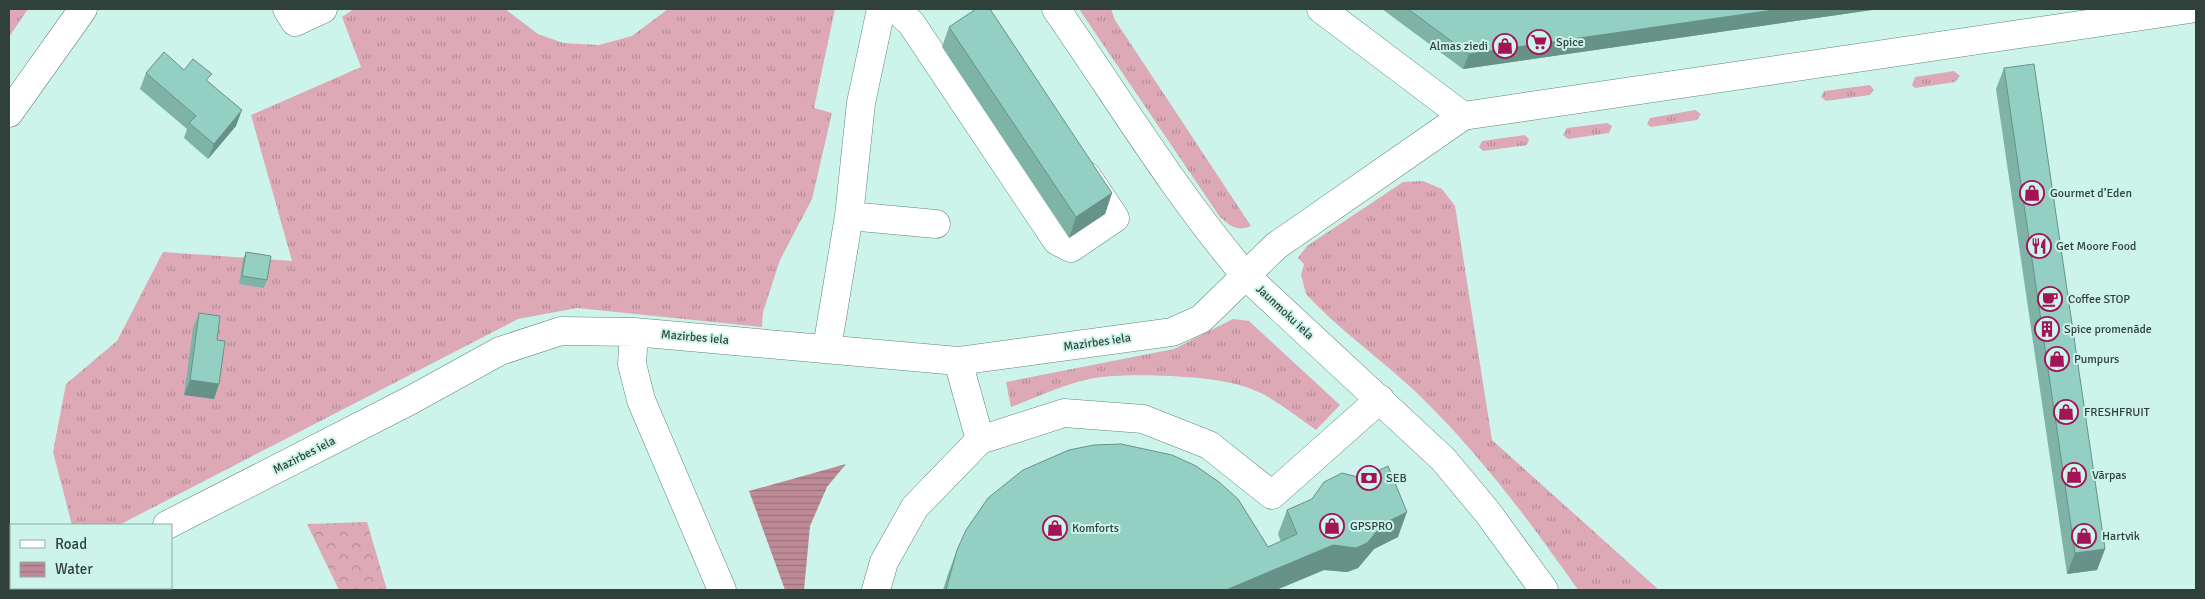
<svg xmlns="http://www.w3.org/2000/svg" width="2205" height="599" font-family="Signika,sans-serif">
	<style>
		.grass { fill: url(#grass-tufts) }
		.forest { fill: url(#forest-crowns) }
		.water { fill: url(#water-rules) }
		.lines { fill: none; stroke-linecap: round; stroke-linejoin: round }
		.minor-casing { stroke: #60857c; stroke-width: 29 }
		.highway-casing { stroke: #60857c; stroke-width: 29 }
		.minor { stroke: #fff; stroke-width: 28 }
		.highway { stroke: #fff; stroke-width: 28 }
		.wall { fill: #7eb3a6 }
		.shaded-wall { fill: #679287 }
		.building { fill: #93d0c1; stroke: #679287 }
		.labels { text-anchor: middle; stroke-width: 4; stroke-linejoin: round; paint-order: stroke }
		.poi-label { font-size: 12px; fill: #30403b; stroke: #cdf4ea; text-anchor: start }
		.street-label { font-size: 12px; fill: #30403b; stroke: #cdf4ea }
	</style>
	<defs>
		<pattern id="grass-tufts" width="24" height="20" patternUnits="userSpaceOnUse" patternTransform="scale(1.25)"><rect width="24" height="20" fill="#dda9b7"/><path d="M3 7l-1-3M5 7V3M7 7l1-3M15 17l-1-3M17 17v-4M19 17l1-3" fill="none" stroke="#b48b96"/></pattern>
		<pattern id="forest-crowns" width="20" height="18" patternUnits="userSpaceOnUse" patternTransform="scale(1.25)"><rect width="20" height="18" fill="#dda9b7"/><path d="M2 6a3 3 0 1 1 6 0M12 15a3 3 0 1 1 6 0" fill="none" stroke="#b48b96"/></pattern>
		<pattern id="water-rules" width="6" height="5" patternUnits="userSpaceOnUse" patternTransform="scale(1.25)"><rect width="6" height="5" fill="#be8a98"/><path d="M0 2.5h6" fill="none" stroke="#9b727d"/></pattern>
	</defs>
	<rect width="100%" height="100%" fill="#cdf4ea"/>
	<path class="grass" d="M 9,9 L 28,9 L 9,37 Z
		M 354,9 L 505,9 L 538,34 L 563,43 L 599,45 L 632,36 L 668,9 L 835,9 L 814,108 L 832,113 L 812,199 L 780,260 L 763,312 L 762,327 L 577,308 L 518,319 L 119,525 L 72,525 L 53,452 L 66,384 L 117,341 L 163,252 L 292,261 L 251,115 L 361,67 L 342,17 Z
		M 1079,9 L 1111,9 L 1115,20 L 1251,226 C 1236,232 1231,226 1220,217 Z
		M 1954,71 L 1960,76 L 1955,82 L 1915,88 L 1912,85 L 1915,77 Z
		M 1870,85 L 1874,90 L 1870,95 L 1826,101 L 1821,97 L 1824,91 Z
		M 1695,110 L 1701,114 L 1697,120 L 1651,127 L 1647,124 L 1650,118 Z
		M 1607,123 L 1612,126 L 1609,133 L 1568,139 L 1563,135 L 1567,128 Z
		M 1525,135 L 1529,139 L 1527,145 L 1483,151 L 1479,147 L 1482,141 Z
		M 1423,181 L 1442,189 L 1455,206 L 1492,440 L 1659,590 L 1578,590 C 1529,520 1479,453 1417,393 C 1381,359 1339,330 1306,294 L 1301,275 L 1304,264 L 1298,258 L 1307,246 L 1403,182 Z
		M 1233,319 L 1249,321 L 1340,405 L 1316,430 C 1295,415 1273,397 1249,388 C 1215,375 1137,373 1101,377 C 1070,381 1040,396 1011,407 L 1006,382 L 1174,349 Z"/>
	<path class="forest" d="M 367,522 L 387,590 L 339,590 L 307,524 Z"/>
	<path class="water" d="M 846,464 L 827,487 L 810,526 L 804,590 L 785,590 L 749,491 Z"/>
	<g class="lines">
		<defs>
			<path id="minor" d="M 287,9 L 295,22 L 323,9
				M 896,9 L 911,23 L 1057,241 L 1071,248 L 1115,218 L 1087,176
				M 1056,9 C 1118,98 1175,193 1246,276 L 1443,459 L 1488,513 L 1544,590
				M 1321,9 L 1463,116
				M 849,216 L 936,224
				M 634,332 L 632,364 L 641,400 L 722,590
				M 827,348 L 849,216 L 861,103 L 881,9
				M 958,361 L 980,440
				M 167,525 L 411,400 L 500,351 L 561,331 L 634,332 L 958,361 L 1172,332 L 1201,319 L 1276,246 L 1463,116 L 2190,9
				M 40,590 L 45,588
				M 876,590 L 884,562 L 915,507 L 980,440 L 1064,413 L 1143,419 L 1209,445 L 1272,495 L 1380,399"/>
			<path id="highway" d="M 9,113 L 83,9"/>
		</defs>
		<use href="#minor" class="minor-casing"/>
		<use href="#highway" class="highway-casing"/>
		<use href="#minor" class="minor"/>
		<use href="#highway" class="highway"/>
	</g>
	<path class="wall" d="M 1382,9 L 1879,9 L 1463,69 Z
		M 949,27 L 1112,193 L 1105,214 L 1069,238 L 942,47 Z
		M 2004,68 L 2105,549 L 2097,570 L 2067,574 L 1996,89 Z
		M 184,70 L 209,82 L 236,126 L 208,159 L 184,138 L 187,129 L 140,89 L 146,73 Z
		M 246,252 L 267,280 L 264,288 L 239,284 L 243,260 Z
		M 199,313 L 217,340 L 219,384 L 214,399 L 184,395 L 193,328 Z
		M 1287,510 L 1398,537 L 1374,549 L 1358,568 L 1347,572 L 1324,570 L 1276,590 L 943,590 L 948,574 L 957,550 L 1268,547 L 1281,542 L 1278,534 Z"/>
	<path class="shaded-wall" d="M 1780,9 L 1879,9 L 1463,69 L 1469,54 Z
		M 242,110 L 236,126 L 208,159 L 214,144 Z
		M 1112,193 L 1105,214 L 1069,238 L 1076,217 Z
		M 190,380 L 219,384 L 214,399 L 184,395 Z
		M 1407,512 L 1398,537 L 1374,549 L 1358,568 L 1347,572 L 1324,570 L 1276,590 L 1226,590 Z
		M 2105,549 L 2097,570 L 2067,574 L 2075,553 Z"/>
	<path class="building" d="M 976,9 L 990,9 L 1112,193 L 1076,217 L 949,27 Z
		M 1408,9 L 1780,9 L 1469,54 Z
		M 164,52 L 184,70 L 193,59 L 212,74 L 206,80 L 242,110 L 214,144 L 189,123 L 196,116 L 146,73 Z
		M 2034,64 L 2105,549 L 2075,553 L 2004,68 Z
		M 246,252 L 271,256 L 267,280 L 242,276 Z
		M 199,313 L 220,316 L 217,340 L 225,341 L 219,384 L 190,380 Z
		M 1121,444 L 1172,455 L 1196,466 L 1219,482 L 1238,499 L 1268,547 L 1297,534 L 1287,510 L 1312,499 L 1324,482 L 1342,473 L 1362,478 L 1388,466 L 1407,512 L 1383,524 L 1367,543 L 1356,548 L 1333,545 L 1226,590 L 946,590 L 957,550 L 966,530 L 988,498 L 1023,470 L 1069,450 L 1094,445 Z"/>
	<defs>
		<symbol id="supermarket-ring" viewBox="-11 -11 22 22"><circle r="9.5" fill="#cdf4ea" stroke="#a41356" stroke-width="1.5"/><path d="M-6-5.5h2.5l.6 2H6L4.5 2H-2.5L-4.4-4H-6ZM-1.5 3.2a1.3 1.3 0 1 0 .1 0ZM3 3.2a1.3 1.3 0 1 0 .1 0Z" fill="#a41356"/></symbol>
		<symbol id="shop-ring" viewBox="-11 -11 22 22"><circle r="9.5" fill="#cdf4ea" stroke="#a41356" stroke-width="1.5"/><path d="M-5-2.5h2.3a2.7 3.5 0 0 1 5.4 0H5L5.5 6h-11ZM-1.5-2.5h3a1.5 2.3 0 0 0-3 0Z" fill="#a41356"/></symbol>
		<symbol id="restaurant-ring" viewBox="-11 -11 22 22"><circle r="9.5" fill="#cdf4ea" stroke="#a41356" stroke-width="1.5"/><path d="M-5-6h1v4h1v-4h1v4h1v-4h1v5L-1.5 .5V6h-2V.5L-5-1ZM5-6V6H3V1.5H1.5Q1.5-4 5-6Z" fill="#a41356"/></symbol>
		<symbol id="cafe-ring" viewBox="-11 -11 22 22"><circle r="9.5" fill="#cdf4ea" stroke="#a41356" stroke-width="1.5"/><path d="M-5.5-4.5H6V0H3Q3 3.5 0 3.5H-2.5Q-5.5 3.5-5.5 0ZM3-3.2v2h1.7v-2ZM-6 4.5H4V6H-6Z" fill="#a41356"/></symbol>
		<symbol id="building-ring" viewBox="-11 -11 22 22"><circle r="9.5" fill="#cdf4ea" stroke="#a41356" stroke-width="1.5"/><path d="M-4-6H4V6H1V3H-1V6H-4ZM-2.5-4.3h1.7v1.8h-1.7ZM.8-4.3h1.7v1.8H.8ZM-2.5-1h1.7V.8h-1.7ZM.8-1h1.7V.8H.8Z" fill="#a41356"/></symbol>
		<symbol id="bank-ring" viewBox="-11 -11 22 22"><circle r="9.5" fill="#cdf4ea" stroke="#a41356" stroke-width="1.5"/><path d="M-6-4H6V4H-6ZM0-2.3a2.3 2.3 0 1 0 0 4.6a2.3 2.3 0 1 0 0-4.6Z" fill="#a41356"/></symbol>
	</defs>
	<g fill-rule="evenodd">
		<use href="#supermarket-ring" x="1525" y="28" width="28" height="28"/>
		<use href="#shop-ring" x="1491" y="32" width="28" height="28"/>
		<use href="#shop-ring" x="2018" y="179" width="28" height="28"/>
		<use href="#restaurant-ring" x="2025" y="232" width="28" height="28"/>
		<use href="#cafe-ring" x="2036" y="285" width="28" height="28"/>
		<use href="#building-ring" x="2033" y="315" width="28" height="28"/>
		<use href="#shop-ring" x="2043" y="345" width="28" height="28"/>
		<use href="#shop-ring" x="2052" y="398" width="28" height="28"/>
		<use href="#shop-ring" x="2060" y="461" width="28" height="28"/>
		<use href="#bank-ring" x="1355" y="464" width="28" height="28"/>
		<use href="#shop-ring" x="1318" y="512" width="28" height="28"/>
		<use href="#shop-ring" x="1041" y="514" width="28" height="28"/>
		<use href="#shop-ring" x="2070" y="522" width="28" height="28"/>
	</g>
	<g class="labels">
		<g class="poi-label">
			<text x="1556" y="46">Spice</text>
			<text x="1488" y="50" text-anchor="end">Almas ziedi</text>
			<text x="2050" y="197">Gourmet d’Eden</text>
			<text x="2056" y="250">Get Moore Food</text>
			<text x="2068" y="303">Coffee STOP</text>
			<text x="2064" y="333">Spice promenāde</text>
			<text x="2074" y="363">Pumpurs</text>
			<text x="2084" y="416">FRESHFRUIT</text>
			<text x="2092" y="479">Vārpas</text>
			<text x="1386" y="482">SEB</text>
			<text x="1350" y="530">GPSPRO</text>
			<text x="1072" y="532">Komforts</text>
			<text x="2102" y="540">Hartvik</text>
		</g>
		<g class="street-label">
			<text transform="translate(1285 312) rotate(43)" y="4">Jaunmoku iela</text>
			<text transform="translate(695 337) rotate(5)" y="4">Mazirbes iela</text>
			<text transform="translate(1097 342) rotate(-8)" y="4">Mazirbes iela</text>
			<text transform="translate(304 455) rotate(-27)" y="4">Mazirbes iela</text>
		</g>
	</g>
	<rect width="2205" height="599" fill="none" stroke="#30403b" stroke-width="20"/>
	<rect x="10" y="524" width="162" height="65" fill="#cdf4ea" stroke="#8eaca4"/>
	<rect x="20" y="540" width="25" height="8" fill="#ffffff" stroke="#8eaca4"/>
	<text x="55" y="549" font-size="15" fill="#30403b">Road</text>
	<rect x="20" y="562" width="25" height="15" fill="url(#water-rules)" stroke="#8eaca4"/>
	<text x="55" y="574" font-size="15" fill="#30403b">Water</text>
</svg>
